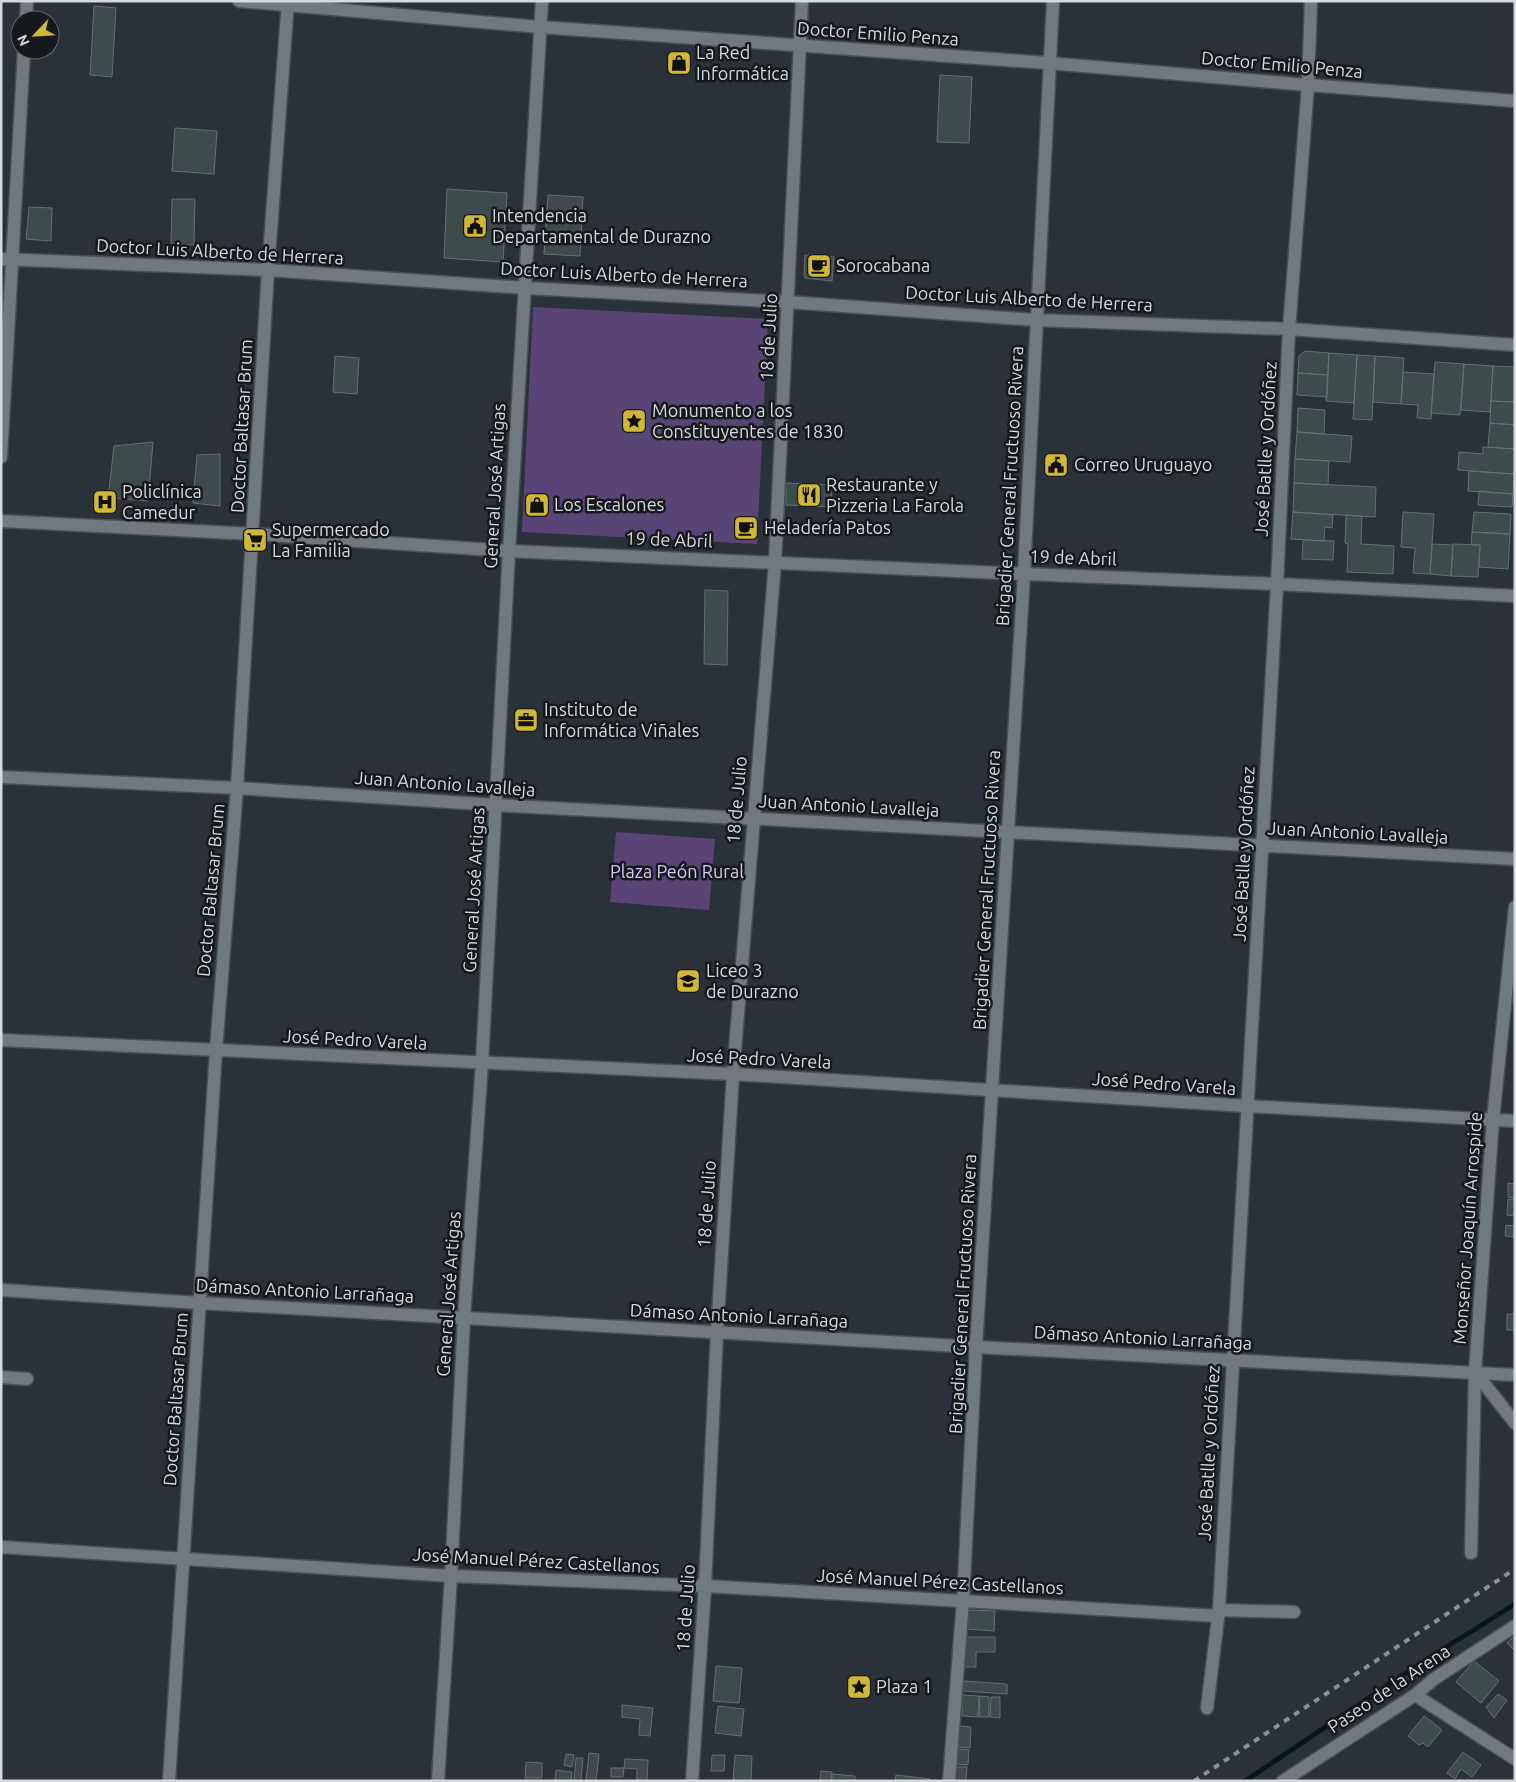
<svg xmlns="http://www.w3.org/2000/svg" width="1516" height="1782" font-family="Ubuntu,sans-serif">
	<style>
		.green { fill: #584575 }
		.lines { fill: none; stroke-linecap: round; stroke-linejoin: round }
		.stream { stroke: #061815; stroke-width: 5 }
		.building { fill: #3e4a4c; stroke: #647073 }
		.minor-casing { stroke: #494f55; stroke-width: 15 }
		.tertiary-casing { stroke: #494f55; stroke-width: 15 }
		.minor { stroke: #707980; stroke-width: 12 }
		.tertiary { stroke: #707980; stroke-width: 12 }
		.rail { stroke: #8b9096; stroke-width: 4; stroke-dasharray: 6 6; stroke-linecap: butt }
		.labels { text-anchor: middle; stroke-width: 5; stroke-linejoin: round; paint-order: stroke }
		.street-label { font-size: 18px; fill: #d6dadf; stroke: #15191c }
		.poi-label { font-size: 18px; fill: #d6dadf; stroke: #15191c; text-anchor: start }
		.park-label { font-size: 18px; fill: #d7c8f3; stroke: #15191c }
	</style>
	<rect width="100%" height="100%" fill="#2a3138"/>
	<path class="green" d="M 533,307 L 768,319 L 757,544 L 522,532 Z
		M 616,832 L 715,839 L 709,910 L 610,902 Z"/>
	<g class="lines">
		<path class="stream" d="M 1245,1781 L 1421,1663 L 1515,1604"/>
	</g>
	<path class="building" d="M 94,6 L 116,8 L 112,77 L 90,75 Z
		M 940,75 L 972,77 L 969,143 L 937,142 Z
		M 175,128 L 217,131 L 214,174 L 172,171 Z
		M 447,189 L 507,193 L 503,262 L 444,258 Z
		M 548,195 L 583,197 L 580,256 L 544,254 Z
		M 172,199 L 195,199 L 194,245 L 171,244 Z
		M 29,207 L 52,208 L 51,241 L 26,239 Z
		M 805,255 L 834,257 L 832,281 L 805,278 L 804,275 Z
		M 1305,351 L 1329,353 L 1328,375 L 1298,373 L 1299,356 Z
		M 1329,353 L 1357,355 L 1354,403 L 1326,401 Z
		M 1357,355 L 1375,356 L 1372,420 L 1353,419 Z
		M 335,356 L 359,358 L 357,394 L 333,392 Z
		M 1375,356 L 1404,358 L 1401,404 L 1373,402 Z
		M 1435,362 L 1464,364 L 1460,415 L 1431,413 Z
		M 1464,364 L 1493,366 L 1490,412 L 1461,410 Z
		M 1493,366 L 1515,367 L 1515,402 L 1491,401 Z
		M 1403,372 L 1434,374 L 1431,419 L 1417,418 L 1418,405 L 1401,404 Z
		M 1298,373 L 1328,375 L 1327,397 L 1297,395 Z
		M 1491,401 L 1515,402 L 1515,425 L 1490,423 Z
		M 1298,408 L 1325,410 L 1324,434 L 1297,432 Z
		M 1490,423 L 1515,425 L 1515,449 L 1488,447 Z
		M 1297,432 L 1352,436 L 1350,462 L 1295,459 Z
		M 153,442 L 148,501 L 108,498 L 114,446 Z
		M 1483,447 L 1515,449 L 1514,474 L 1458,470 L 1459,452 L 1483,454 Z
		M 220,454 L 220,506 L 193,503 L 197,455 Z
		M 1295,459 L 1329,461 L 1328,485 L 1294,483 Z
		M 1469,471 L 1514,474 L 1513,494 L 1468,491 Z
		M 786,483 L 832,485 L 831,507 L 786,505 Z
		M 1294,483 L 1376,487 L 1375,517 L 1293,512 Z
		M 1479,491 L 1513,494 L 1512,507 L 1478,505 Z
		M 1293,512 L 1333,515 L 1332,528 L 1325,527 L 1324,541 L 1291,539 Z
		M 1403,512 L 1434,514 L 1430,574 L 1413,573 L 1415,548 L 1401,547 Z
		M 1474,512 L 1511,514 L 1510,534 L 1472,532 Z
		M 1346,515 L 1362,516 L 1361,544 L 1394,546 L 1393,574 L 1347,572 L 1348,544 L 1345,543 Z
		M 1472,532 L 1510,534 L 1508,569 L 1479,567 L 1480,545 L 1471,545 Z
		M 1303,540 L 1334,541 L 1333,560 L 1302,559 Z
		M 1432,544 L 1453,545 L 1451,576 L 1430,574 Z
		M 1453,544 L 1480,545 L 1478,577 L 1451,576 Z
		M 705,590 L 728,591 L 727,665 L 704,664 Z
		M 1508,1183 L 1515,1184 L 1515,1198 L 1508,1197 Z
		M 1508,1199 L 1515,1200 L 1515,1216 L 1507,1215 Z
		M 1506,1225 L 1515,1226 L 1515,1247 L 1514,1237 L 1505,1236 Z
		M 1507,1314 L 1515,1314 L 1515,1330 L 1507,1330 Z
		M 967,1610 L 995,1611 L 994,1631 L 966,1629 Z
		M 1515,1635 L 1515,1651 L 1507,1643 Z
		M 965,1637 L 995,1637 L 995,1652 L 976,1652 L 976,1667 L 964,1667 Z
		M 1474,1661 L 1499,1681 L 1481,1703 L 1456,1682 Z
		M 716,1666 L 742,1668 L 739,1703 L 713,1701 Z
		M 964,1681 L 1007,1684 L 1007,1694 L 963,1691 Z
		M 1498,1694 L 1507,1700 L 1494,1718 L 1486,1707 Z
		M 962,1695 L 979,1696 L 978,1717 L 962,1716 Z
		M 980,1696 L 989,1697 L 989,1717 L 979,1717 Z
		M 991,1697 L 1000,1697 L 1000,1718 L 990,1717 Z
		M 622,1705 L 653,1708 L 650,1736 L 639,1735 L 640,1719 L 622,1717 Z
		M 718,1706 L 744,1709 L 741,1736 L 715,1733 Z
		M 1424,1716 L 1442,1730 L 1428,1747 L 1423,1743 L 1419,1745 L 1408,1736 Z
		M 959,1726 L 971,1727 L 970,1748 L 958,1747 Z
		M 957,1749 L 969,1750 L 968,1765 L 956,1764 Z
		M 1463,1752 L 1481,1765 L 1472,1777 L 1461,1769 L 1455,1779 L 1447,1773 Z
		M 589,1753 L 599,1754 L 596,1781 L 586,1781 Z
		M 566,1754 L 574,1755 L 572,1767 L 564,1765 Z
		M 712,1755 L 725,1755 L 724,1771 L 711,1771 Z
		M 735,1755 L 752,1756 L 751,1781 L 733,1781 Z
		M 576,1758 L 583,1758 L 581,1781 L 574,1781 Z
		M 625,1759 L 648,1760 L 647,1781 L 637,1781 L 637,1769 L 624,1768 Z
		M 526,1762 L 542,1763 L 542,1778 L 525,1778 Z
		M 956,1767 L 967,1767 L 966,1781 L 955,1781 Z
		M 611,1768 L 624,1768 L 623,1777 L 611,1777 Z
		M 556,1770 L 572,1772 L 571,1781 L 555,1781 Z
		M 821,1771 L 832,1772 L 831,1781 L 820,1781 Z
		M 833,1774 L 855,1776 L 855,1781 L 833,1781 Z
		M 896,1775 L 930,1779 L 930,1781 L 895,1781 Z"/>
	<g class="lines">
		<defs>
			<path id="minor" d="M 239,1 L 540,27 L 1048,63 L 1308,85 L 1515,101
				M 26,20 L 27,1
				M 1,259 L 268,270 L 525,288 L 788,302 L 1036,320 L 1289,329 L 1515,345
				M 1,457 L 24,50
				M 1,521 L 253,534 L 509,551 L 1024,574 L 1277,584 L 1515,596
				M 1,777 L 237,788 L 496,805 L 1515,859
				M 1,1040 L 733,1074 L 1247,1106 L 1515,1121
				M 1,1290 L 200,1303 L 464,1318 L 451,1576 L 438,1781
				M 976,1347 L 1024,574 L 1053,1
				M 1,1377 L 27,1379
				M 1,1547 L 451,1576 L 705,1586 L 1218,1616
				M 1471,1553 L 1475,1372 L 1493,1119 L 1515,907
				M 1219,1610 L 1294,1612
				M 1415,1695 L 1515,1759
				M 1207,1708 L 1219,1610 L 1277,584 L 1289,329 L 1308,85 L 1311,1
				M 169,1781 L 216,1050 L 237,788 L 268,270 L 288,1
				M 692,1781 L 705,1586 L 717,1332
				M 1283,1781 L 1415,1695 L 1434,1679 L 1515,1626"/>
			<path id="tertiary" d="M 542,1 L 509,551 L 482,1063 L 464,1318 L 976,1347 L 1515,1375
				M 717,1332 L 733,1074 L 775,562 L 802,1
				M 1475,1372 L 1515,1423
				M 949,1781 L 963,1600 L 976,1347"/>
		</defs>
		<use href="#minor" class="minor-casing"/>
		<use href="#tertiary" class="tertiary-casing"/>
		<use href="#minor" class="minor"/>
		<use href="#tertiary" class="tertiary"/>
		<path class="rail" d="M 1194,1781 L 1515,1569"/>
	</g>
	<defs>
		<symbol id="shop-square" viewBox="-11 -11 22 22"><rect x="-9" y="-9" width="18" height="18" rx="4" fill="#d0b736" stroke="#15191c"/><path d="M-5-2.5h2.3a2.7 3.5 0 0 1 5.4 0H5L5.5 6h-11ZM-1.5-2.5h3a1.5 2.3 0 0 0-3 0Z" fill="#111"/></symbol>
		<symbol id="civic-square" viewBox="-11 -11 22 22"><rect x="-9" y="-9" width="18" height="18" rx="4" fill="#d0b736" stroke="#15191c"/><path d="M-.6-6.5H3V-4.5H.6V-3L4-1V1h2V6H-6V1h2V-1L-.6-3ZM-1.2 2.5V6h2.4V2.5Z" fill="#111"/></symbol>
		<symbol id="cafe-square" viewBox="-11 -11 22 22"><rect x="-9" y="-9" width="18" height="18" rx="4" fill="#d0b736" stroke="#15191c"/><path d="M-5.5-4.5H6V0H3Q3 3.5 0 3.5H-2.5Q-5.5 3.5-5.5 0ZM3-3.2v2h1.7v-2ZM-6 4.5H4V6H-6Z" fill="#111"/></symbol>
		<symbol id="sight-square" viewBox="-11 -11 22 22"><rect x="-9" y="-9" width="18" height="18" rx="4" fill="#d0b736" stroke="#15191c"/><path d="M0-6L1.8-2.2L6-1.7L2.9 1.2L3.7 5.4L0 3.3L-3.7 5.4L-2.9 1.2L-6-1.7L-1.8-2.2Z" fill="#111"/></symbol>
		<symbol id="restaurant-square" viewBox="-11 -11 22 22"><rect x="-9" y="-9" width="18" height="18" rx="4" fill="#d0b736" stroke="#15191c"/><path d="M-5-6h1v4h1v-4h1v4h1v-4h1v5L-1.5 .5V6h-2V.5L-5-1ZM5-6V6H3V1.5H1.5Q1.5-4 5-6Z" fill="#111"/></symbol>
		<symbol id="hospital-square" viewBox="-11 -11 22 22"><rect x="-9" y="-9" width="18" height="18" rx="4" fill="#d0b736" stroke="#15191c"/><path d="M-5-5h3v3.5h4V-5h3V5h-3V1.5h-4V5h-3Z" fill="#111"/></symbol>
		<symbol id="supermarket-square" viewBox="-11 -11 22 22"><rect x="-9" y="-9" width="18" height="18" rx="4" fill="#d0b736" stroke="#15191c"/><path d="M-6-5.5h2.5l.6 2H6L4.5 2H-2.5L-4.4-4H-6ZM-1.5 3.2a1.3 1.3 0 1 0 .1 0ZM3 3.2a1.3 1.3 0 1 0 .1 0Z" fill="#111"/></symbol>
		<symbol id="office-square" viewBox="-11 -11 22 22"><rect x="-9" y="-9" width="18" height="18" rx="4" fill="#d0b736" stroke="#15191c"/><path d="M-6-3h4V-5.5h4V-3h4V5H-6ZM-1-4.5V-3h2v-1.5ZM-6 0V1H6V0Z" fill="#111"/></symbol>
		<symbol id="school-square" viewBox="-11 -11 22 22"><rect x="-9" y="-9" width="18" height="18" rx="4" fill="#d0b736" stroke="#15191c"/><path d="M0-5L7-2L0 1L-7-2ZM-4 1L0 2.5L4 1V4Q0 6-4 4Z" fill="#111"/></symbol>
	</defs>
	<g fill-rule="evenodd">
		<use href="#shop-square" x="665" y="49" width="28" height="28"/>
		<use href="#civic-square" x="461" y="212" width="28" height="28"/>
		<use href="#cafe-square" x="805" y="252" width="28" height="28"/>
		<use href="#sight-square" x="620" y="407" width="28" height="28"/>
		<use href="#civic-square" x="1042" y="451" width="28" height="28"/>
		<use href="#restaurant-square" x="795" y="481" width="28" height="28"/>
		<use href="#hospital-square" x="91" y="488" width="28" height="28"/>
		<use href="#shop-square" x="523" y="491" width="28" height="28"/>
		<use href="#cafe-square" x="732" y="514" width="28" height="28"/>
		<use href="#supermarket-square" x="241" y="526" width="28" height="28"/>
		<use href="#office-square" x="512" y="706" width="28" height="28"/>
		<use href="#school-square" x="674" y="967" width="28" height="28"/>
		<use href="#sight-square" x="845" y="1673" width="28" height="28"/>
	</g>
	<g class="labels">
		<g class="street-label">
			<text transform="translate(878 34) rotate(4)" y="6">Doctor Emilio Penza</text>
			<text transform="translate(1282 65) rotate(5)" y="6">Doctor Emilio Penza</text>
			<text transform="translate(220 252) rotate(3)" y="6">Doctor Luis Alberto de Herrera</text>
			<text transform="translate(624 275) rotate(3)" y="6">Doctor Luis Alberto de Herrera</text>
			<text transform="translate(1029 299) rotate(3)" y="6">Doctor Luis Alberto de Herrera</text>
			<text transform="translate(769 337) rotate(-87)" y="6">18 de Julio</text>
			<text transform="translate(242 426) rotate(-87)" y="6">Doctor Baltasar Brum</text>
			<text transform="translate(1266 449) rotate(-87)" y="6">José Batlle y Ordóñez</text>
			<text transform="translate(495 486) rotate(-87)" y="6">General José Artigas</text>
			<text transform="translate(1010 486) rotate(-87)" y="6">Brigadier General Fructuoso Rivera</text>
			<text transform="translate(669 540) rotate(2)" y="6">19 de Abril</text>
			<text transform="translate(1073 558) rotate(2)" y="6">19 de Abril</text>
			<text transform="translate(445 784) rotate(4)" y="6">Juan Antonio Lavalleja</text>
			<text transform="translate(737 800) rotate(-85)" y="6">18 de Julio</text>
			<text transform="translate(849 806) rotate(3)" y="6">Juan Antonio Lavalleja</text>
			<text transform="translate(1358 833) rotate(3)" y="6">Juan Antonio Lavalleja</text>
			<text transform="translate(1244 854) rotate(-87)" y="6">José Batlle y Ordóñez</text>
			<text transform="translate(211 890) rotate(-85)" y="6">Doctor Baltasar Brum</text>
			<text transform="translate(474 890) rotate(-87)" y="6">General José Artigas</text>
			<text transform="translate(987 890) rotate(-87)" y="6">Brigadier General Fructuoso Rivera</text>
			<text transform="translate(355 1040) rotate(3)" y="6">José Pedro Varela</text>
			<text transform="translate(759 1059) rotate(3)" y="6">José Pedro Varela</text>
			<text transform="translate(1164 1084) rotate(4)" y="6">José Pedro Varela</text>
			<text transform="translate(707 1204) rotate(-86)" y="6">18 de Julio</text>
			<text transform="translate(1468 1228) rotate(-86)" y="6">Monseñor Joaquín Arrospide</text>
			<text transform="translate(305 1291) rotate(3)" y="6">Dámaso Antonio Larrañaga</text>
			<text transform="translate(449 1294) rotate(-86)" y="6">General José Artigas</text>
			<text transform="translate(963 1294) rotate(-87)" y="6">Brigadier General Fructuoso Rivera</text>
			<text transform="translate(739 1316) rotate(3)" y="6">Dámaso Antonio Larrañaga</text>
			<text transform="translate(1143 1338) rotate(3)" y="6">Dámaso Antonio Larrañaga</text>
			<text transform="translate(176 1399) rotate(-86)" y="6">Doctor Baltasar Brum</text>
			<text transform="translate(1209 1453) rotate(-87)" y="6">José Batlle y Ordóñez</text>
			<text transform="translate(536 1561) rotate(3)" y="6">José Manuel Pérez Castellanos</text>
			<text transform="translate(940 1582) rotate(3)" y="6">José Manuel Pérez Castellanos</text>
			<text transform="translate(686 1608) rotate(-86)" y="6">18 de Julio</text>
			<text transform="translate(1389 1689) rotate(-34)" y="6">Paseo de la Arena</text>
		</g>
		<g class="poi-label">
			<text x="696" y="59">La Red<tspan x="696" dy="21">Informática</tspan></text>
			<text x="492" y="222">Intendencia<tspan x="492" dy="21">Departamental de Durazno</tspan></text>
			<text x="836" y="272">Sorocabana</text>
			<text x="652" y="417">Monumento a los<tspan x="652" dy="21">Constituyentes de 1830</tspan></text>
			<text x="1074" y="471">Correo Uruguayo</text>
			<text x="826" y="491">Restaurante y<tspan x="826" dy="21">Pizzeria La Farola</tspan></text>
			<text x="122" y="498">Policlínica<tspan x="122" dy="21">Camedur</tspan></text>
			<text x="554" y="511">Los Escalones</text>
			<text x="764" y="534">Heladería Patos</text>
			<text x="272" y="536">Supermercado<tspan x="272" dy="21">La Familia</tspan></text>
			<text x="544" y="716">Instituto de<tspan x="544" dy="21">Informática Viñales</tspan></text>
			<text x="706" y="977">Liceo 3<tspan x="706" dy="21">de Durazno</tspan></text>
			<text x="876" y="1693">Plaza 1</text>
		</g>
		<g class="park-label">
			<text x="677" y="878">Plaza Peón Rural</text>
		</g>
	</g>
	<rect width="1516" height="1782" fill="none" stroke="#d6dadf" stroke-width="5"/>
	<g transform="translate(35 35) rotate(245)"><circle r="24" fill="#15191c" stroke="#62666a"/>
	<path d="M0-4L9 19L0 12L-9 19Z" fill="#d0b736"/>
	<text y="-8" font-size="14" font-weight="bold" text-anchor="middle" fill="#d6dadf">N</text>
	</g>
</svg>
